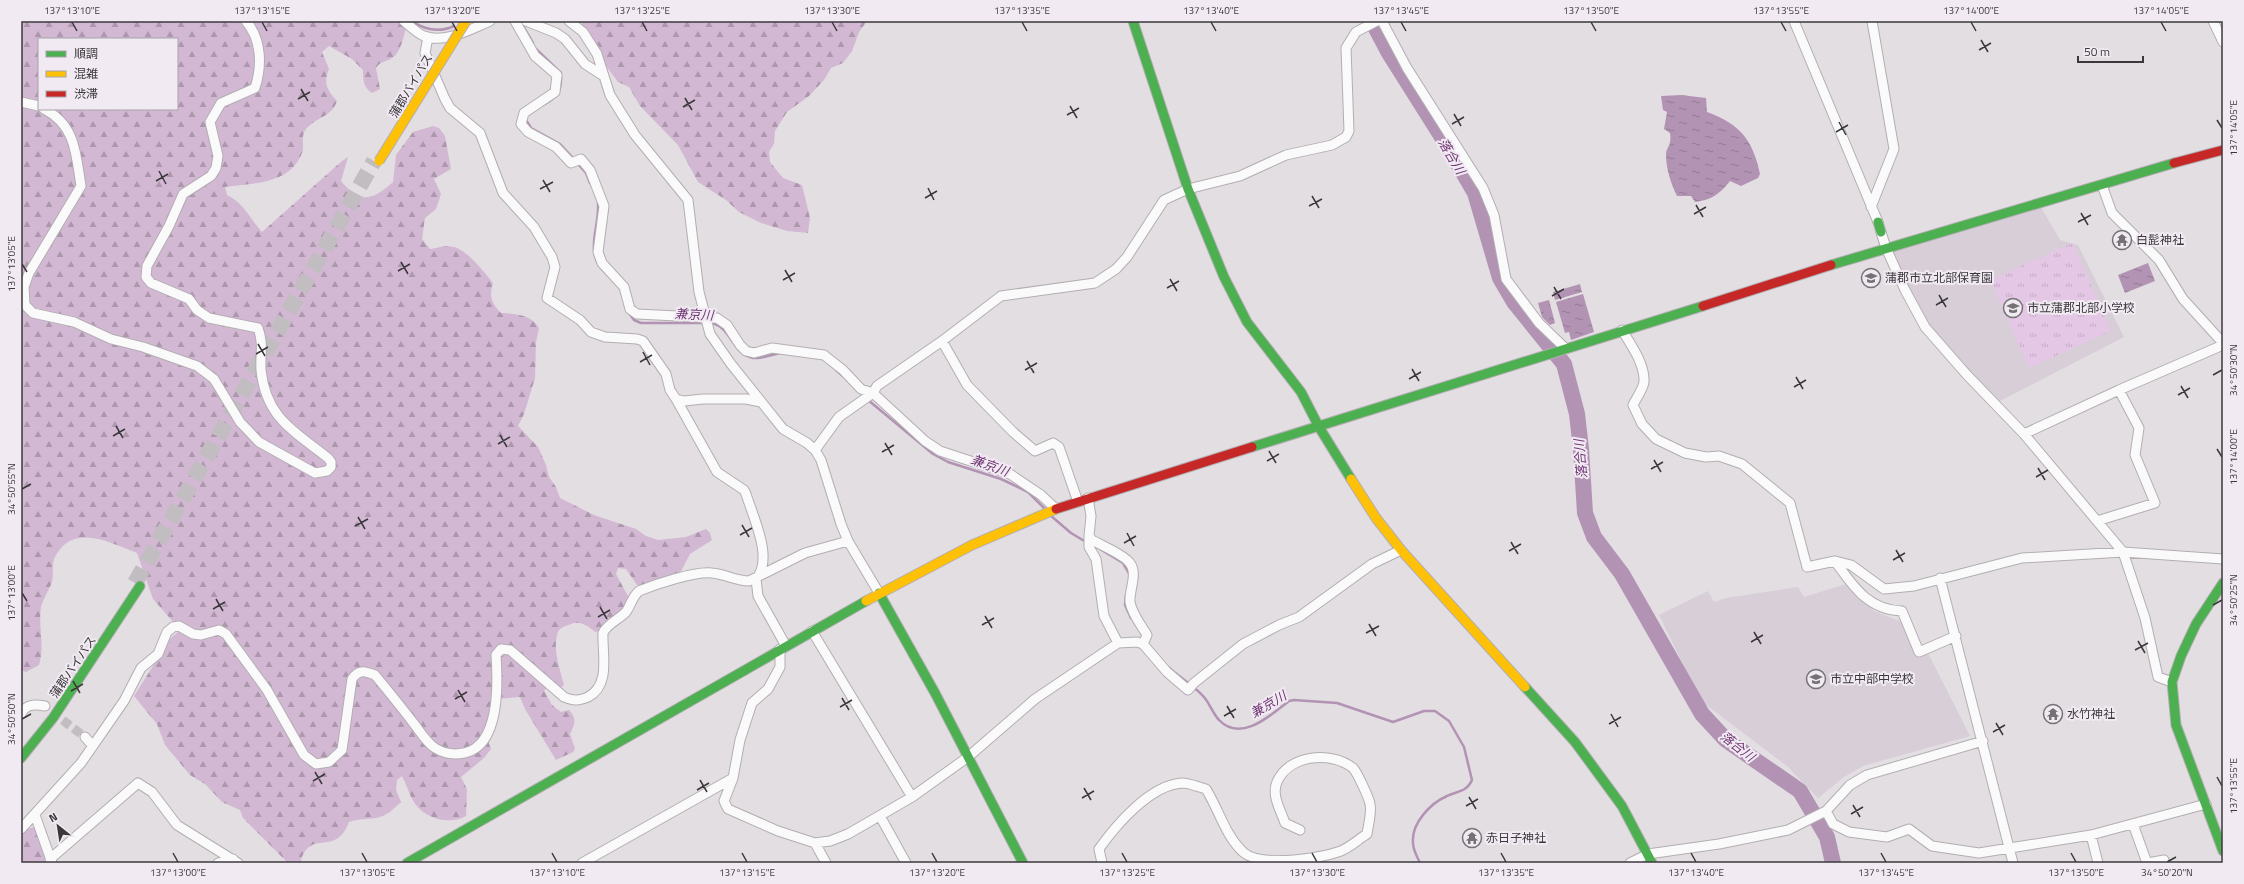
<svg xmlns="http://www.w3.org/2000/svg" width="2244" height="884" font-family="'Titillium Web','Noto Sans JP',sans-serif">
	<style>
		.built { fill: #d7ced8 }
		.grass { fill: url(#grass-tufts) }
		.forest { fill: url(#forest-firs); fill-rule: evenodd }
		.water { fill: url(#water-ripples) }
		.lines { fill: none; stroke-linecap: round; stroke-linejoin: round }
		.stream { stroke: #b393b4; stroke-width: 2.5 }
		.river { stroke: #b393b4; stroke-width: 16 }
		.street-tunnel { stroke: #c1bdc1; stroke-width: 9; stroke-dasharray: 9 4.5; stroke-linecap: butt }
		.highway-tunnel { stroke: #c1bdc1; stroke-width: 16; stroke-dasharray: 16 8; stroke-linecap: butt }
		.street-casing { stroke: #b2aeb2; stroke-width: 11 }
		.fast-casing { stroke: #b2aeb2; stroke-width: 11 }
		.slow-casing { stroke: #b2aeb2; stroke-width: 11 }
		.jam-casing { stroke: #b2aeb2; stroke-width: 11 }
		.street { stroke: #fbfafb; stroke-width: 9 }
		.fast { stroke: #4caf50; stroke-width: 9 }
		.slow { stroke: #ffc107; stroke-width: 9 }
		.jam { stroke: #c62828; stroke-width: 9 }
		.slow-bridge-casing { stroke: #b2aeb2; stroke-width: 11; stroke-linecap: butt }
		.slow-bridge { stroke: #ffc107; stroke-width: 9 }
		.ticks { fill: none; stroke: #3b383c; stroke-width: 1.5 }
		.labels { text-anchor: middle; stroke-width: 4; stroke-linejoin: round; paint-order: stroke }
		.street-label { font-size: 12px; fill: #3b383c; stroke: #f1eaf2 }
		.poi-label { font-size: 12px; fill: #3b383c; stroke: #f1eaf2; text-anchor: start }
		.water-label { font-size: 13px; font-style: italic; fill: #6f3673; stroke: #f1eaf2 }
		.neatline { fill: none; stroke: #3b383c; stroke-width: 1.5 }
		.ticks-label { font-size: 10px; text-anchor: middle; fill: #3b383c }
	</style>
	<defs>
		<pattern id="grass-tufts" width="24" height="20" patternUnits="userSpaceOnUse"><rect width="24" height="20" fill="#e4c7e5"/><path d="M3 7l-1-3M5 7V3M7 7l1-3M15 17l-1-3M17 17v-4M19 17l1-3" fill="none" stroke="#c4acc5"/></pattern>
		<pattern id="forest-firs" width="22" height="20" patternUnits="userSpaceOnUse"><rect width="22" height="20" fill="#d3b8d4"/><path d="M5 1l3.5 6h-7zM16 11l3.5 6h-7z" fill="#ac97ad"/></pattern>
		<pattern id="water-ripples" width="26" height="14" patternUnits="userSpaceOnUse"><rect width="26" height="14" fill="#b393b4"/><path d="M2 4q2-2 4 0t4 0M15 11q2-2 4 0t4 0" fill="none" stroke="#937994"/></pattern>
	</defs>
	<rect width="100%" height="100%" fill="#e2dee2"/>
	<path class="built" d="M 2038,202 L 2060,240 L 2078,245 L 2124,337 L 1994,404 L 1925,327 L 1886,248 Z
		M 1846,584 L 1874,611 L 1902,622 L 1917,657 L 1928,653 L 1970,736 L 1863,766 L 1844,777 L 1818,798 L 1787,766 L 1701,701 L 1659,615 L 1708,591 L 1714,602 L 1726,598 L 1798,587 L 1804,597 Z"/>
	<path class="grass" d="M 2072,243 L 2111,331 L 2029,368 L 1990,280 Z"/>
	<path class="forest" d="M 21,21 L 396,21 L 406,28 C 403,38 401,52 392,58 C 386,62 380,61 376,68 L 380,89 L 372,93 C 363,87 363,80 363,70 L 352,59 L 329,46 L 322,52 L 329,69 C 323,83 327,90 337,101 C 332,117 316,117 306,129 C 300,137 305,145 302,153 C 290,184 255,183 225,187 L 227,195 C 244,203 250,219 262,232 L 342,161 L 348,157 L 341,181 C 360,204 372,201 393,182 L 396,155 L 404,144 L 413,132 L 433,126 L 439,128 L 445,136 L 451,169 L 434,179 L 441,194 L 436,209 L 425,218 L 422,239 L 430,249 C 438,248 446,245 454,247 C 467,250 485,273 493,283 C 489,296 491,303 501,313 C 516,314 531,314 539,328 L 536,342 L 535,378 L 524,414 L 518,426 L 538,447 L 546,465 L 549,477 L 556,487 L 560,498 L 594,515 L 636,529 L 646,536 L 658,540 L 686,537 L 706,529 L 710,533 L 712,540 L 690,554 L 679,575 L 643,587 L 637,585 L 626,569 L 618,568 L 616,574 L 629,598 L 625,608 L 600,631 L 595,632 C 589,626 579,620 571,624 C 566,626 560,627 558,632 C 552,649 560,669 564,685 L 559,689 L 502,645 L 487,727 L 482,739 L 462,751 L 448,751 L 432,742 L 377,673 L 359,668 L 343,737 L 334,756 L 318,762 L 307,754 L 230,633 L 203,632 L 174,623 L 153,599 L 137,553 C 110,543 73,522 55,557 C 51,564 54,574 52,582 C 49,590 43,599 41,607 C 38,627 45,646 39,665 L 26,672 L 21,670 ZM 39,39 L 177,39 L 177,109 L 39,109 Z
		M 581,21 L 867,21 L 859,32 L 852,51 L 843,63 L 831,68 L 824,80 L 809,96 L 787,112 L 775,131 L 774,143 L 769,152 L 770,162 L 783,178 L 802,185 L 810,218 L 808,233 L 787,231 L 761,223 L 739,212 L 726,200 L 698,182 L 678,145 L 640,106 L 629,87 L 618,82 L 604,63 L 584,31 Z
		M 179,631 L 221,633 L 256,679 L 310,764 L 335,762 L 354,680 L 361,674 L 374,677 L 428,745 L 453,757 L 488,741 L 491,749 L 484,758 L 461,777 L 467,789 L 466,816 C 448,826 422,818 412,799 C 408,791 406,783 402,776 L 397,780 L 396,790 L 401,802 C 395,807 388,815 380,817 C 369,820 360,818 349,822 C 335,858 312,828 301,860 L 303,863 L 288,863 L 243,818 L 240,810 L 222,802 L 205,784 L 190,775 L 165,745 L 157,724 L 134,696 L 170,639 Z
		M 507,652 L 547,687 L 544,691 L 552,705 L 561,712 L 569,710 C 577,719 575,724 570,734 L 575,749 L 573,752 L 556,760 L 525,709 L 520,697 L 498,699 L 498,655 Z
		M 34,827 L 36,828 L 48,863 L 21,863 L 21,836 L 28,829 Z"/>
	<path class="water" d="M 1681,95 L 1706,98 L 1707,112 C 1740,124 1753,140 1760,174 L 1758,178 L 1741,186 L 1730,181 C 1720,194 1711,200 1695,202 L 1691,196 L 1677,196 C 1671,184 1666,168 1666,155 C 1666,146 1672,147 1670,133 L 1664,129 L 1667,112 L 1663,110 L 1661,96 Z
		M 2148,263 L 2155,281 L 2125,293 L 2118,275 Z
		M 1580,284 L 1582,292 L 1555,300 L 1553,292 Z
		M 1583,294 L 1594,332 L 1571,340 L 1569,332 L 1565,333 L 1556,302 Z
		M 1549,300 L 1555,323 L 1550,325 L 1542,317 L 1538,303 Z"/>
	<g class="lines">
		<path class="stream" d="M 412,21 C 425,30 439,33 454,26
			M 520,21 L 533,43
			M 536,49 L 561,73
			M 545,104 C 557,97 561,92 561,78
			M 526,120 L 531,128 L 560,144 L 574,159
			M 577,163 L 586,173 L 590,183
			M 598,203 C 600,228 583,253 606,273
			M 629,313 L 634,320 L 641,323 L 705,323
			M 710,323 C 731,325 731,353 753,358 C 761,359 773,354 781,353
			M 836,370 L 844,377
			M 868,400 L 933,454 L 948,462 L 1001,479 L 1028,492 L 1046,510
			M 1050,515 L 1071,533 L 1086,542
			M 1100,549 L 1123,563 L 1130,575
			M 1126,595 L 1125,605 L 1131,618
			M 1168,667 C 1179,677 1193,685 1204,697 C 1210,704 1213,714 1219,720 C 1241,743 1271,715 1289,701 L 1294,700 L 1337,703 L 1393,722 L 1424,711 L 1435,711 L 1449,721 L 1464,747 L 1472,780 C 1467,792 1457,791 1447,796 C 1431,803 1411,823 1413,843 C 1413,850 1417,856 1420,863"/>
		<path class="river" d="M 1372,21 L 1389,53 L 1447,145 L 1475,193 L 1500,278 L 1514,302 L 1564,364 L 1577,414 L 1581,449 L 1585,513 L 1594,537 L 1622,574 L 1702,714 L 1726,740 L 1800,791 L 1827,837 L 1833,863"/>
		<path class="street-tunnel" d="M 52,712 L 85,737"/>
		<path class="highway-tunnel" d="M 135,583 L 374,161"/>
		<defs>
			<path id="street" d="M 404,21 C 410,26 417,33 424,36 C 445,44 471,29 490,21
				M 515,21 L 535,56 L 557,75 L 555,92 L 524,113 L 521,124 L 528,132 L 556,147 L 571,163 L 581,159 L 590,170 L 604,206 L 598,252 L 602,263 L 624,287 L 630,309 L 637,314 L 717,318 L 727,325 L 740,345 L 746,351 L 754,353 L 772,348 L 824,355 L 843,370 L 861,389 L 873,393 L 925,441 L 940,451 L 1010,474 L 1041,495 L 1056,509
				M 526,21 L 556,33 L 565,39 L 585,64 L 602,75
				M 569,21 L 583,32 L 597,54 L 610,95 L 635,135 L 688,200 L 699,292 L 710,334 L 731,364 L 783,429 L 807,443 L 815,450 L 821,460 L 841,524 L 848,541 L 879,593
				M 1382,21 L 1407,68 L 1483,188 L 1494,215 L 1506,279 L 1539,323 L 1566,349
				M 1794,21 L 1878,222
				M 2213,21 L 2223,42
				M 428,37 L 425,53 L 445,99 L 450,108 L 480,133 L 503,193 L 534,227 L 552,257 L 555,267 L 547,298 L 580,320 L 591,332 L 605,337 L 637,339 L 643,341 L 666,374 L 670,390 L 676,399 L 684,401 L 703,399 L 746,399 L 761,402
				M 21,102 L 39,106
				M 44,109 C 76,125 76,155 81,186 L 29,273 L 24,287 L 25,305 L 33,313 L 74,322 L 111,339 L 143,347 L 197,366 L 214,379 L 240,422 L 259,442 L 315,473 L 327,471 L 331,467 L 331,462 L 328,458 C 294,431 266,418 261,370 C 260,354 264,344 258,328 L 209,318 L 197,310 L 189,299 L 151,283 L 146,277 L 147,266 L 169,226 L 183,194 L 211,176 L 216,168 L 218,156 L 210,122 L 221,103 L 255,88 C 262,66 262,40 246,21
				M 2102,185 L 2112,213 L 2159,260 L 2183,299 L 2223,343
				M 1871,207 L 1894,149 L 1872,21
				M 1881,232 L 1886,248 L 1905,290 L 1925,327 L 1967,375 L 2024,434 L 2123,552 L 2145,618 L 2158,677 L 2172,682
				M 1622,330 C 1631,345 1645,364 1644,382 C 1643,389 1636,399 1633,405 L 1642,424 L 1656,439 L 1685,453 L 1706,457 L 1719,456 L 1742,464 L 1790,503 L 1807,567 L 1835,561 L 1851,565 L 1884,589 L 1914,586 L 2022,558 L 2123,552 L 2223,559
				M 942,341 L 967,385 L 1013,432 L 1035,451 L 1053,443 L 1059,447 L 1078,502
				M 676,399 L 717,472 L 744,490 L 746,494 C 753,517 774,559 756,579 L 758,596 L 786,646
				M 2024,434 L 2119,390 L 2223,345
				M 815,450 L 839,417 L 873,393 L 877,386 L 942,341 L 1001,296 L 1095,283 L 1116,269 L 1127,257 L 1164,200 L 1188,189 L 1240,176 L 1286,155 L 1332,145 L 1346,137 L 1349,131 L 1346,48 L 1356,32 L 1377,21
				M 1088,498 L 1091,516 L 1089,536 L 1089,547 L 1096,559 L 1104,616 L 1118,643
				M 2097,521 L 2155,503 L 2135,455 L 2139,428 L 2119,390
				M 1089,536 L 1092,540 C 1103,546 1118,552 1127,560 C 1140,571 1129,588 1130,602 C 1132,614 1141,625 1147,635 L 1143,644
				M 1835,561 C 1853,586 1868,610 1902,611 L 1919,652 L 1956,636
				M 1940,578 L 2013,863
				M 812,631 L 912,797
				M 780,649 L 780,667 L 768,689 L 752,703 L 740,740 L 733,778 L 724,801 L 728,809 L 778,831 L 815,843 L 830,841 L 848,834 L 912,797 L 968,757 L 1035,699 L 1118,643 L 1137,642 L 1143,644 L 1167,672 L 1188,690 L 1194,683 L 1243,644 L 1279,625 L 1299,617 L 1372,564 L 1401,550
				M 21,714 C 26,704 34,704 45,706
				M 85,737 L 92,745
				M 1826,811 L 1833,824 L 1849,832 L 1887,837 L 1909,829 L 1932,846 L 1979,853 L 2091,835 L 2206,804
				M 35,815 L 52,863
				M 880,816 L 906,863
				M 2133,824 L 2147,863
				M 21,829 L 81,763 L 124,701 L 141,668 L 158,654 L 167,632 L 173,627 L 179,626 L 193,634 L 201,635 L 219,630 L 226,634 L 267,690 L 304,755 L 316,764 L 329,762 L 342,750 L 352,679 C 359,669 365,671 375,675 C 389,692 402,708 415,725 C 421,733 427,743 435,748 C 443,753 454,755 464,753 C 500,746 498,683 496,655 L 501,649 L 510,650 L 564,697 C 573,701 579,701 588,697 C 611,685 602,654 603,633 C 607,624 618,620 626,612 C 631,605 632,597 639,591 C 656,584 695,571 712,573 C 725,574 736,581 749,581 L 805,553 L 848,541
				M 2091,835 L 2098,863
				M 815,843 L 826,863
				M 50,859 L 138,783 L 152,792 L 177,825 L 238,863
				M 218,863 L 233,859
				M 582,863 L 733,778
				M 1102,863 L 1099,849 C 1116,825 1150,785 1182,783 C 1189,783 1198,787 1206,789 C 1219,810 1225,835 1243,852 C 1261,868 1321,858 1341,851 C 1350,847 1359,839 1367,834 C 1368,826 1372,812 1370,804 C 1369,798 1357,772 1353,768 C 1332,751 1289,754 1277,782 C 1271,795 1281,811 1285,823 L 1300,830
				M 1630,863 L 1648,854 L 1719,844 L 1788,830 L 1826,811 L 1850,785 L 1867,775 L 1983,741
				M 2148,863 L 2164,860"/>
			<path id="fast" d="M 1133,21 L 1188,189 L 1224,277 L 1247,322 L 1301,392 L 1319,427 L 1351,479
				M 1878,222 L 1881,232
				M 1831,265 L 2174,163
				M 1252,447 L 1703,306
				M 2223,583 L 2196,624 L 2181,656 L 2172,682 L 2176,725 L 2223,851
				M 879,593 L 935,693 L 1023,863
				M 1525,687 L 1575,742 L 1622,806 L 1652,863
				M 21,758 L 53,718 L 140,586
				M 407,863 L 866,601"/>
			<path id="slow" d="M 1351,479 L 1376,518 L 1401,550 L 1525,687
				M 866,601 L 972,545 L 1056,509"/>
			<path id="jam" d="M 2174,163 L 2223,150
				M 1703,306 L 1831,265
				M 1056,509 L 1252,447"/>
		</defs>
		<use href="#street" class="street-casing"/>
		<use href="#fast" class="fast-casing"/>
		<use href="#slow" class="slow-casing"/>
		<use href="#jam" class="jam-casing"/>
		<use href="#street" class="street"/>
		<use href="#fast" class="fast"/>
		<use href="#slow" class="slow"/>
		<use href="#jam" class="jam"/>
		<defs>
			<path id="slow-bridge" d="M 379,161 L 466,21"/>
		</defs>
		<use href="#slow-bridge" class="slow-bridge-casing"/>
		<use href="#slow-bridge" class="slow-bridge"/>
	</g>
	<path class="ticks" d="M 72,22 L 77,31M 262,22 L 267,31M 452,22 L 457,31M 642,22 L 647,31M 832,22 L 837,31M 1022,22 L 1027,31M 1211,22 L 1216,31M 1401,22 L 1406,31M 1591,22 L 1596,31M 1781,22 L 1786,31M 1971,22 L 1976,31M 2161,22 L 2166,31M 1981,40 L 1988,52M 1979,50 L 1991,43M 301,89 L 308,101M 685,98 L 692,110M 298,99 L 310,92M 1070,106 L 1077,118M 683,107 L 695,100M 1454,114 L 1461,126M 1067,115 L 1079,108M 2217,120 L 2222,128M 1839,122 L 1846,135M 1452,124 L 1464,117M 1836,132 L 1848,125M 159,171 L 166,184M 543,180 L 550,192M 156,181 L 168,174M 928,188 L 934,200M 540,189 L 553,182M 1312,196 L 1319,208M 925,198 L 937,191M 1696,205 L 1703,217M 1309,206 L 1322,199M 2081,213 L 2088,225M 1694,214 L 1706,207M 2078,222 L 2091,215M 401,262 L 408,274M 22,264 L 27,272M 785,270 L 792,282M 398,271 L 410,264M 1170,279 L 1177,291M 783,280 L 795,273M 1554,287 L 1561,299M 1167,288 L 1179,281M 1939,295 L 1946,307M 1552,296 L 1564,289M 1936,305 L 1948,298M 258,344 L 265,356M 643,352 L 650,365M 256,354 L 268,347M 1027,361 L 1034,373M 640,362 L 652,355M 1412,369 L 1419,381M 1025,370 L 1037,363M 2213,375 L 2222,370M 1796,377 L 1803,389M 1409,379 L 1421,372M 2181,386 L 2188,398M 1794,387 L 1806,380M 2178,395 L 2190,388M 116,426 L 123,438M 500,435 L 507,447M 113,436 L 125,429M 885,443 L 892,455M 498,444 L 510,437M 2217,449 L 2222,457M 1269,451 L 1276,463M 882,452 L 894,445M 1654,460 L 1661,472M 1267,461 L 1279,454M 2038,468 L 2045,480M 1651,469 L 1663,462M 2036,477 L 2048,470M 22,489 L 31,484M 358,517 L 365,529M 742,525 L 749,537M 355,526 L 368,519M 1127,533 L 1134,546M 740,535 L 752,528M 1511,542 L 1518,554M 1124,543 L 1136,536M 1896,550 L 1903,562M 1509,551 L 1521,544M 1893,560 L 1905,553M 22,593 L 27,601M 216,599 L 223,611M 2213,605 L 2222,600M 600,607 L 607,619M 213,609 L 225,602M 985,616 L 992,628M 598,617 L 610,610M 1369,624 L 1376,636M 982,625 L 994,618M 1754,632 L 1761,644M 1366,633 L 1379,626M 2138,641 L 2145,653M 1751,642 L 1763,635M 2135,650 L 2148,643M 73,681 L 80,693M 458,690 L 465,702M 71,691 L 83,684M 842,698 L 849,710M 455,699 L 467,692M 1227,706 L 1234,718M 840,707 L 852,700M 1611,714 L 1618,727M 1224,716 L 1236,709M 22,719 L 31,714M 1996,723 L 2003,735M 1609,724 L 1621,717M 1993,732 L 2005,725M 315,772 L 322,784M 2217,777 L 2222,786M 700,780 L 707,792M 313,781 L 325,774M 1084,788 L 1091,800M 697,790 L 709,783M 1469,797 L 1476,809M 1082,798 L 1094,791M 1853,805 L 1860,817M 1466,806 L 1478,799M 1851,814 L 1863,807M 173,853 L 178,862M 362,853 L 367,862M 552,853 L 557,862M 742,853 L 747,862M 932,853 L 937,862M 1122,853 L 1127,862M 1312,853 L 1317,862M 1501,853 L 1506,862M 1691,853 L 1696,862M 1881,853 L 1886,862M 2071,853 L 2076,862M 2167,862 L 2176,857"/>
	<defs>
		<symbol id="temple-ring" viewBox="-11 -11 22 22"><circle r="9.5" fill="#f1eaf2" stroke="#757276" stroke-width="1.5"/><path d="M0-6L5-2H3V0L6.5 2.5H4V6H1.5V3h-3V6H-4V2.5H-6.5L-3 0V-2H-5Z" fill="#757276"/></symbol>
		<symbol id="school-ring" viewBox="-11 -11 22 22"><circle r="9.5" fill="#f1eaf2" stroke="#757276" stroke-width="1.5"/><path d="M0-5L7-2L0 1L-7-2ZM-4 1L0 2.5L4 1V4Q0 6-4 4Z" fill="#757276"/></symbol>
	</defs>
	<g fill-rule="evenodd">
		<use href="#temple-ring" x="2111" y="229" width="22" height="22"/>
		<use href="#school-ring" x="1860" y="267" width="22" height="22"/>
		<use href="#school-ring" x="2002" y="297" width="22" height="22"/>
		<use href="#school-ring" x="1805" y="668" width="22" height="22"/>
		<use href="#temple-ring" x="2042" y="703" width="22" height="22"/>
		<use href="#temple-ring" x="1461" y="827" width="22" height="22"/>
	</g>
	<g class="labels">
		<g class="street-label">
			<text transform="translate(411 86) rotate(-59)" y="4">蒲郡バイパス</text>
			<text transform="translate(73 667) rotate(-56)" y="4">蒲郡バイパス</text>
		</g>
		<g class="poi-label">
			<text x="2136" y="244">白髭神社</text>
			<text x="1885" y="282">蒲郡市立北部保育園</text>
			<text x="2027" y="312">市立蒲郡北部小学校</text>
			<text x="1830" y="683">市立中部中学校</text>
			<text x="2067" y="718">水竹神社</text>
			<text x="1486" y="842">赤日子神社</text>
		</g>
		<g class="water-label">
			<text transform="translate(1452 156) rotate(59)" y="5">落合川</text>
			<text transform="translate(694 314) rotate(3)" y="5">兼京川</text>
			<text transform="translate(1580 459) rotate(-95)" y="5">落合川</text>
			<text transform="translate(990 465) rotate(20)" y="5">兼京川</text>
			<text transform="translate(1268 704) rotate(-31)" y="5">兼京川</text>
			<text transform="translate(1738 746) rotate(38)" y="5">落合川</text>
		</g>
	</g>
	<rect width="2244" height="884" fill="none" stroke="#f1eaf2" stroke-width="44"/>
	<rect x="38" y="38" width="140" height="72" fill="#f1eaf2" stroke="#a8a3a9"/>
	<rect x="46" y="51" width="20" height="6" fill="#4caf50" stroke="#a8a3a9"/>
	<text x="74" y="58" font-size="12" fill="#3b383c">順調</text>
	<rect x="46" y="71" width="20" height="6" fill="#ffc107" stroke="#a8a3a9"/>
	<text x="74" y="78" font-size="12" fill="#3b383c">混雑</text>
	<rect x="46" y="91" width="20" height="6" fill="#c62828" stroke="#a8a3a9"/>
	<text x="74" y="98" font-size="12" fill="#3b383c">渋滞</text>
	<g transform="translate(58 826) rotate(330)" stroke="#f1eaf2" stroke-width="3" paint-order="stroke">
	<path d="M0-3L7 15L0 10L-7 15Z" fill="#3b383c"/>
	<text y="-6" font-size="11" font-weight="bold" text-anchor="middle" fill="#3b383c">N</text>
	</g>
	<path d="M2078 56v6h65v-6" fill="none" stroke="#3b383c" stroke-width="2"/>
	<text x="2084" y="56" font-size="12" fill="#3b383c" stroke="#f1eaf2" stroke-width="3" paint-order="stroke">50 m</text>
	<rect x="22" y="22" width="2200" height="840" class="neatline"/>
	<g class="ticks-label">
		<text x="72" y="14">137°13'10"E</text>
		<text x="262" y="14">137°13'15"E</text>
		<text x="452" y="14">137°13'20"E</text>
		<text x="642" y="14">137°13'25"E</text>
		<text x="832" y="14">137°13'30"E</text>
		<text x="1022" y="14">137°13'35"E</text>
		<text x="1211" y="14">137°13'40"E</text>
		<text x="1401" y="14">137°13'45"E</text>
		<text x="1591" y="14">137°13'50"E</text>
		<text x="1781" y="14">137°13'55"E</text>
		<text x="1971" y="14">137°14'00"E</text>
		<text x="2161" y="14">137°14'05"E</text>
		<text transform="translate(2233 128) rotate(-90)" y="4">137°14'05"E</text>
		<text transform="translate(11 264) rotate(-90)" y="4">137°13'05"E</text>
		<text transform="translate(2233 370) rotate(-90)" y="4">34°50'30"N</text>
		<text transform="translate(2233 457) rotate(-90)" y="4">137°14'00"E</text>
		<text transform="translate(11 489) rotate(-90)" y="4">34°50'55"N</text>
		<text transform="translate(11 593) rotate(-90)" y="4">137°13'00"E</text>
		<text transform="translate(2233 600) rotate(-90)" y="4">34°50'25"N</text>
		<text transform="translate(11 719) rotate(-90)" y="4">34°50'50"N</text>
		<text transform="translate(2233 786) rotate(-90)" y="4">137°13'55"E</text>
		<text x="178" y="876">137°13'00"E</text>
		<text x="367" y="876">137°13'05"E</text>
		<text x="557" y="876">137°13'10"E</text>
		<text x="747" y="876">137°13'15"E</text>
		<text x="937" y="876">137°13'20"E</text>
		<text x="1127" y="876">137°13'25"E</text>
		<text x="1317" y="876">137°13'30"E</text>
		<text x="1506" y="876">137°13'35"E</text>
		<text x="1696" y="876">137°13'40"E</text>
		<text x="1886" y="876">137°13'45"E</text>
		<text x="2076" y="876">137°13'50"E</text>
		<text x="2167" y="876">34°50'20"N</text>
	</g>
</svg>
